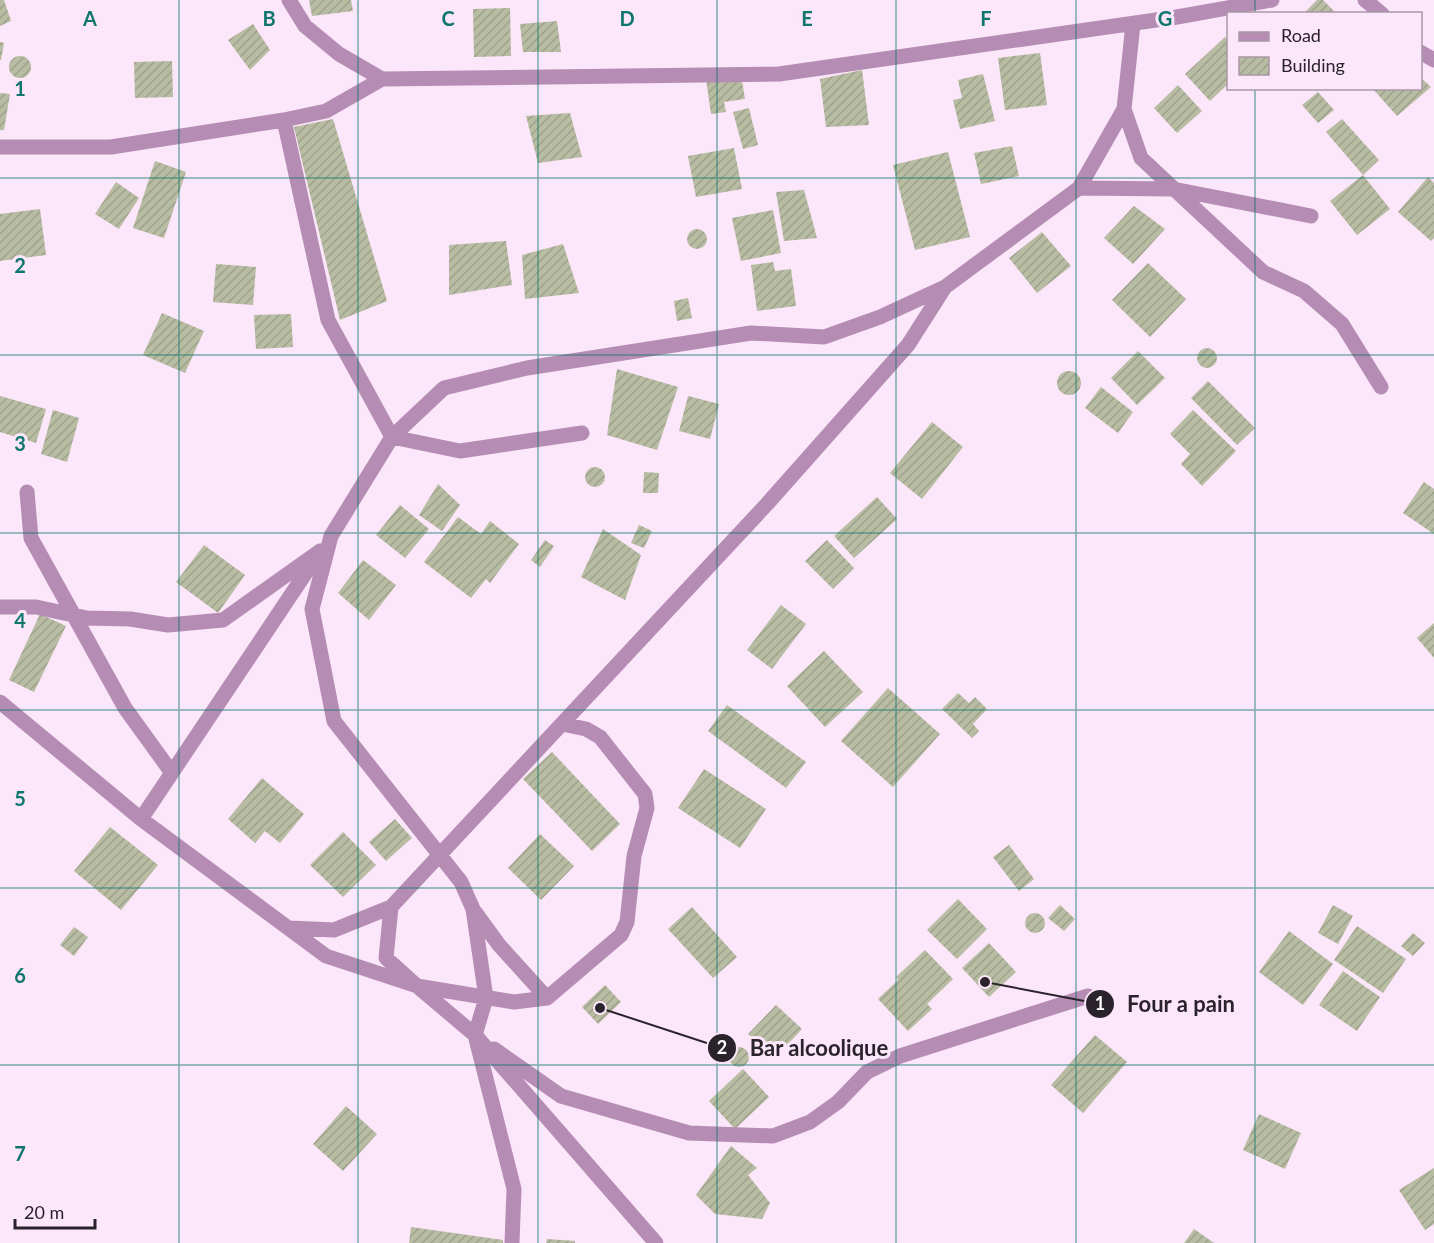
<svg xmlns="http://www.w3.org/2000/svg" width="1434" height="1243" font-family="Lato,sans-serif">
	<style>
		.building { fill: url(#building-hatch) }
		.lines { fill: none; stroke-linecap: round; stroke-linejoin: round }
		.minor { stroke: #b58cb3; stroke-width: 15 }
		.grid { fill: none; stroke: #0f766e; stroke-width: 1.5; stroke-opacity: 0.55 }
		.grid-label { font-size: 20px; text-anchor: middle; font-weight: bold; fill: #0f766e; stroke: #fce6fa; stroke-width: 6; stroke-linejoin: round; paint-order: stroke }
		.leader { fill: none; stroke: #2b232b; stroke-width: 2 }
		.callout-dot { fill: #2b232b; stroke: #fce6fa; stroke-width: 2 }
		.mark-label { font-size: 18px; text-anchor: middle; font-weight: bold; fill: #fff }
		.callout-label { font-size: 22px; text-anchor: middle; font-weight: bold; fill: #2b232b; stroke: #fce6fa; stroke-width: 6; stroke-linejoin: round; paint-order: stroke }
	</style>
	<defs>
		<pattern id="building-hatch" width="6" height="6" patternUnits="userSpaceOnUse" patternTransform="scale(1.5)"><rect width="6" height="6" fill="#b7bca2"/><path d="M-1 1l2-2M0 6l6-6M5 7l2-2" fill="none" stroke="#9ea18c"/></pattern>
	</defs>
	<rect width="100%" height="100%" fill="#fce6fa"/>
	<path class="building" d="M 0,0 L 4,0 L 11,21 L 0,26 Z
		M 309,0 L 351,0 L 353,11 L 312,16 Z
		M 1317,0 L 1323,0 L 1337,14 L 1303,14 Z
		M 510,8 L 511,56 L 474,57 L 473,9 Z
		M 557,21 L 561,52 L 523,52 L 520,24 Z
		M 253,24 L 270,50 L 250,70 L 228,40 Z
		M 1225,37 L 1228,42 L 1228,84 L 1210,101 L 1185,74 Z
		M 0,42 L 4,43 L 1,60 L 0,60 Z
		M 1040,53 L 1047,105 L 1005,110 L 998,58 Z
		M9 67a11 11 0 1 1 22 0a11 11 0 1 1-22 0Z
		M 172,61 L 173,97 L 135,98 L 134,62 Z
		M 862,70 L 869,125 L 826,127 L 820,79 Z
		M 983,74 L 995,121 L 960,129 L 953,100 L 962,98 L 958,80 Z
		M 741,75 L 745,99 L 724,102 L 726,112 L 711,114 L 706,79 Z
		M 1420,77 L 1431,87 L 1397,116 L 1372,88 L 1420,88 Z
		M 1178,85 L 1202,111 L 1177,133 L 1154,108 Z
		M 1318,92 L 1334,110 L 1318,123 L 1302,105 Z
		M 0,93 L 10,94 L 4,130 L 0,130 Z
		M 749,108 L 758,145 L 743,149 L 733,112 Z
		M 570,113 L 582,157 L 538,163 L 526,116 Z
		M 333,119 L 387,301 L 340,320 L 294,127 Z
		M 1342,119 L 1379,160 L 1363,175 L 1326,132 Z
		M 1012,146 L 1019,176 L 981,184 L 974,153 Z
		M 734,148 L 742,189 L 696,197 L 688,156 Z
		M 948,152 L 970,237 L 915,250 L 893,165 Z
		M 155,161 L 186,172 L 164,238 L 133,228 Z
		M 1363,175 L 1390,209 L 1357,235 L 1330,201 Z
		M 1428,177 L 1434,183 L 1434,238 L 1431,241 L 1398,212 Z
		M 116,182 L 139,198 L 119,229 L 95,214 Z
		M 804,190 L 817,238 L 784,241 L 776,192 Z
		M 1134,206 L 1165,229 L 1133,264 L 1104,238 Z
		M 40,209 L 46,255 L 0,261 L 0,214 Z
		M 773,210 L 781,253 L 741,261 L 732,218 Z
		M687 239a10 10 0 1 1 20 0a10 10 0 1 1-20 0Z
		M 1042,232 L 1071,266 L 1037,293 L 1009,258 Z
		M 506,241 L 512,285 L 449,295 L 449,245 Z
		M 563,244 L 579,293 L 525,299 L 522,255 Z
		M 773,262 L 775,271 L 791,269 L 796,306 L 757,311 L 751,265 Z
		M 1148,263 L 1186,299 L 1150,337 L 1112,300 Z
		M 216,264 L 256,267 L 253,305 L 213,302 Z
		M 688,298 L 692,318 L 677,321 L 674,301 Z
		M 162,313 L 204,331 L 185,373 L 143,355 Z
		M 291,314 L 293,347 L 256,349 L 254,315 Z
		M1197 358a10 10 0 1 1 20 0a10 10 0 1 1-20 0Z
		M 1138,351 L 1165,378 L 1137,405 L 1111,378 Z
		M 617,369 L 678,387 L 657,450 L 607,435 Z
		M1057 383a12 12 0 1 1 24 0a12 12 0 1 1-24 0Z
		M 1208,381 L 1255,428 L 1237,445 L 1191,398 Z
		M 1101,387 L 1133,412 L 1118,433 L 1085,408 Z
		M 0,396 L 46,409 L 36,443 L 0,432 Z
		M 688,396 L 719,404 L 710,439 L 679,431 Z
		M 53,410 L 79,418 L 67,462 L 41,454 Z
		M 1193,410 L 1236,451 L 1202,486 L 1181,464 L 1190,454 L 1170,434 Z
		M 932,422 L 963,447 L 922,499 L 890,473 Z
		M585 477a10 10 0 1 1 20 0a10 10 0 1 1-20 0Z
		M 644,472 L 659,473 L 658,493 L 643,493 Z
		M 1424,482 L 1434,489 L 1434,534 L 1403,513 Z
		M 438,484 L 460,505 L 442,531 L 419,515 Z
		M 877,497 L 897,519 L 854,558 L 834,536 Z
		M 400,505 L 429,529 L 405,558 L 376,535 Z
		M 458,517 L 481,534 L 490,521 L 519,544 L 490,583 L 486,579 L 471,598 L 424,562 Z
		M 639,525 L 652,531 L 644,548 L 631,543 Z
		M 603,529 L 641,555 L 625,600 L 581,577 Z
		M 545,540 L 554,546 L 540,567 L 531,560 Z
		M 827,540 L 854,568 L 833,589 L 805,561 Z
		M 204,545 L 245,575 L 218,613 L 176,582 Z
		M 363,560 L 396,585 L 369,620 L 338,593 Z
		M 781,605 L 806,624 L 772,669 L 747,650 Z
		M 40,614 L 66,626 L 34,692 L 9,680 Z
		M 1434,623 L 1434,658 L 1417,638 Z
		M 824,651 L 863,692 L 825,727 L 787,686 Z
		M 888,688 L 940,734 L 893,787 L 841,741 Z
		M 958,693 L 969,703 L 975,697 L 987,709 L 973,724 L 979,731 L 972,738 L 942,709 Z
		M 727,705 L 806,762 L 786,788 L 708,731 Z
		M 552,752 L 620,824 L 592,851 L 523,779 Z
		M 704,769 L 766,809 L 740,848 L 678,808 Z
		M 262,778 L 304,814 L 280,843 L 265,831 L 255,843 L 228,819 Z
		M 395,819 L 412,838 L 386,861 L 369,842 Z
		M 110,827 L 158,865 L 121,910 L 74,871 Z
		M 343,832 L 376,865 L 343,897 L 310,865 Z
		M 540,834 L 574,866 L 541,900 L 508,868 Z
		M 1009,845 L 1034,879 L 1019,891 L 993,857 Z
		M 958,899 L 987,929 L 957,959 L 927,930 Z
		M 1060,905 L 1075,919 L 1064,931 L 1048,918 Z
		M 1333,905 L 1353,916 L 1338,944 L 1318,933 Z
		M 692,907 L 737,957 L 713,978 L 668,929 Z
		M1025 923a10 10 0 1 1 20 0a10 10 0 1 1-20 0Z
		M 1357,926 L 1406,959 L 1383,993 L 1334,960 Z
		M 74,927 L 88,937 L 74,956 L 60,945 Z
		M 1289,931 L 1333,964 L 1303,1005 L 1259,972 Z
		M 1413,933 L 1425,943 L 1413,956 L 1401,946 Z
		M 989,943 L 1016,972 L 989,997 L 962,968 Z
		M 925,950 L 953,979 L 927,1004 L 932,1009 L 908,1031 L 878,999 L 898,980 L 896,977 Z
		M 1343,971 L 1380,997 L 1357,1031 L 1319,1005 Z
		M 605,985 L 621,1002 L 598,1024 L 582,1007 Z
		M 776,1005 L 802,1029 L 774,1059 L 748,1034 Z
		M 1095,1035 L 1127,1062 L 1083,1113 L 1051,1085 Z
		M729 1057a10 10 0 1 1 20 0a10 10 0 1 1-20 0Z
		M 743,1069 L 769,1097 L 735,1129 L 709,1101 Z
		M 346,1106 L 377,1134 L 343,1171 L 313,1144 Z
		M 1259,1114 L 1301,1133 L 1285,1169 L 1243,1150 Z
		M 731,1146 L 757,1168 L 748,1175 L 770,1203 L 762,1219 L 715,1214 L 696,1195 Z
		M 1434,1168 L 1434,1224 L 1425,1230 L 1399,1190 Z
		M 411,1227 L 503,1240 L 503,1243 L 409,1243 Z
		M 1194,1229 L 1214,1243 L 1184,1243 Z
		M 547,1239 L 575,1241 L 575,1243 L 546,1243 Z"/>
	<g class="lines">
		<path class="minor" d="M 289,0 L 305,26 L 339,54 L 382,79
			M 1365,0 L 1382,14
			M 1420,52 L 1434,60
			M 1124,109 L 1141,158 L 1263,272 L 1304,291 L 1342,324 L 1381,387
			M 284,120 L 328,320 L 392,437 L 460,451 L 582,433
			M 0,147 L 111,147 L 284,120 L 326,111 L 382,79 L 779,74 L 1177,17 L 1272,0
			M 1079,188 L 1173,189 L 1311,216
			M 27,492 L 31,538 L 125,708 L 172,773
			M 0,607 L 36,607 L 87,618 L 130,619 L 168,625 L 223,620 L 320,551
			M 0,702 L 141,819 L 326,956 L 417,986 L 475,1035 L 656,1243
			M 562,724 L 586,729 L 600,737 L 645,794 L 647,808 L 634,856 L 627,922 L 621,935 L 547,998 L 514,1002 L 417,986 L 386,958 L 391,907 L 767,504 L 908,345 L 945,287
			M 141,819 L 315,559
			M 475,912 L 499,945 L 547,998
			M 289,928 L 334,930 L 391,907
			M 494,1049 L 561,1096 L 689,1133 L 773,1136 L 810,1122 L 838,1102 L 867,1072 L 900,1056 L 1088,996
			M 512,1243 L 514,1189 L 475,1035 L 486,998 L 473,909 L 461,882 L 334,721 L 312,609 L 331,536 L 392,437 L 444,388 L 527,368 L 751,333 L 824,337 L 880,317 L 945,287 L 1079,188 L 1124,109 L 1133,24"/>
	</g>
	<path class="grid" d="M 179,0 L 179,1243M 358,0 L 358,1243M 538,0 L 538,1243M 717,0 L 717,1243M 896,0 L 896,1243M 1076,0 L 1076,1243M 1255,0 L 1255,14M 1255,88 L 1255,1243M 0,178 L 1434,178M 0,355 L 1434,355M 0,533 L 1434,533M 0,710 L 1434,710M 0,888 L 1434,888M 0,1065 L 1434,1065"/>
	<g class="grid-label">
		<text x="90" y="26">A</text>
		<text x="269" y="26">B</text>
		<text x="448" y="26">C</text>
		<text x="627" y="26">D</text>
		<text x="807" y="26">E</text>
		<text x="986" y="26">F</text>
		<text x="1165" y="26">G</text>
		<text x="20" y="96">1</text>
		<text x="20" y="273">2</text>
		<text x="20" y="451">3</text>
		<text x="20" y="628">4</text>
		<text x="20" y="806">5</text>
		<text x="20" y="983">6</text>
		<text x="20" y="1161">7</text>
	</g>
	<path class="leader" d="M985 982L1100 1004M600 1008L722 1048"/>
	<g class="callout-dot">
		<circle cx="985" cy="982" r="6"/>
		<circle cx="600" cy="1008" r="6"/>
		<circle cx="1100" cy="1004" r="15"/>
		<circle cx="722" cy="1048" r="15"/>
	</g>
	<g class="mark-label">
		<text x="1100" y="1010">1</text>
		<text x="722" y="1054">2</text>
	</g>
	<g class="callout-label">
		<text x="1181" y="1012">Four a pain</text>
		<text x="819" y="1056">Bar alcoolique</text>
	</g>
	<rect x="1227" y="12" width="195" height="78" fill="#fce6fa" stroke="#a898a7" stroke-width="1.5"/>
	<rect x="1239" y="32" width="30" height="9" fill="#b58cb3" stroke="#a898a7" stroke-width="1.5"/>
	<text x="1281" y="42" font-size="18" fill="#2b232b">Road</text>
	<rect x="1239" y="57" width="30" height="18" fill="url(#building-hatch)" stroke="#a898a7" stroke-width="1.5"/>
	<text x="1281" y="72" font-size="18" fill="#2b232b">Building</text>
	<path d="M15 1219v9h80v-9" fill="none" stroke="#2b232b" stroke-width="3"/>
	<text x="24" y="1219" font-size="18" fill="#2b232b" stroke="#fce6fa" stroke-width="4.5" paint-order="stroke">20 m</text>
</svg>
